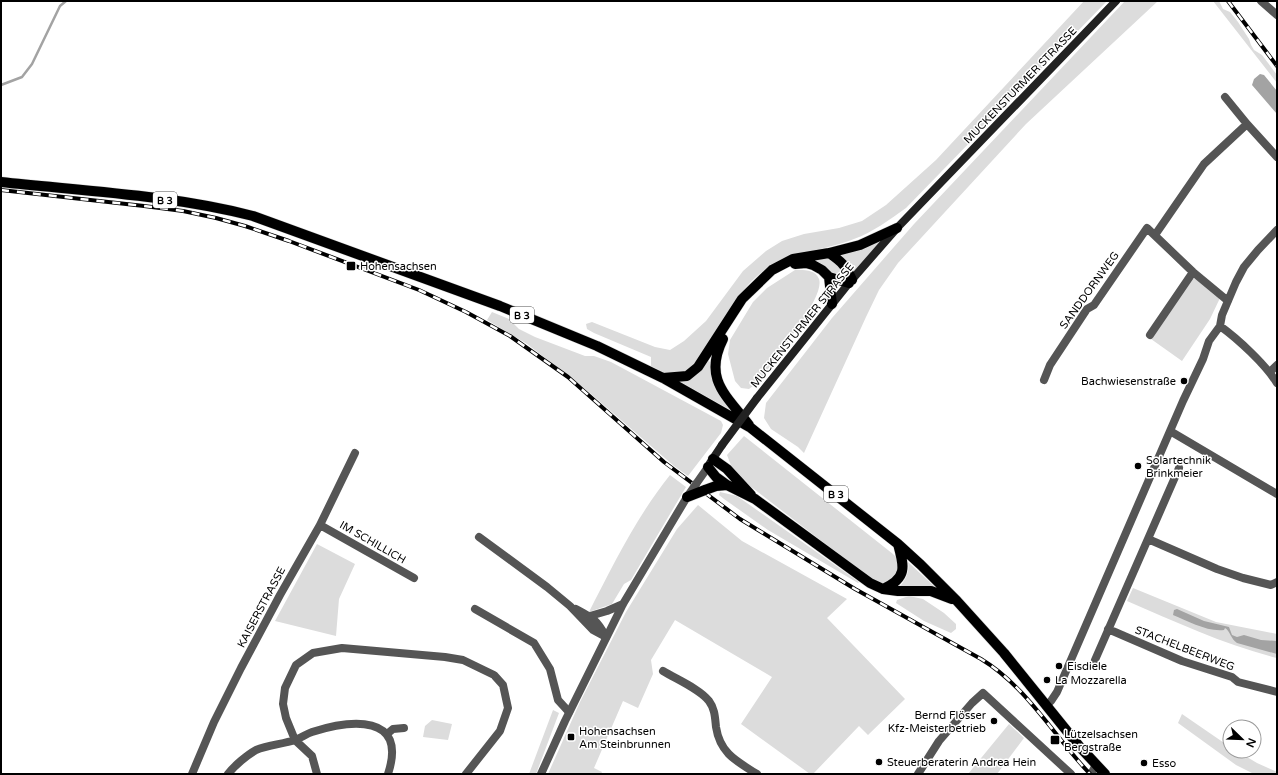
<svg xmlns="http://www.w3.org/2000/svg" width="1278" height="775" font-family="'Varela Round',sans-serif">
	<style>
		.green { fill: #dcdcdc }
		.water { fill: #a3a3a3 }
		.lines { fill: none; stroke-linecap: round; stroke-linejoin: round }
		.stream { stroke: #a3a3a3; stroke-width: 2.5 }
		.primary-casing { stroke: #dbdbdb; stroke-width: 11 }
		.minor { stroke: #555; stroke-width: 8 }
		.tertiary { stroke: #555; stroke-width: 8 }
		.secondary { stroke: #222; stroke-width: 8 }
		.primary { stroke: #000; stroke-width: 10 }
		.rail-casing { stroke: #000; stroke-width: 4 }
		.rail { stroke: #fff; stroke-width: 2.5; stroke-dasharray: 8; stroke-linecap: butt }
		.primary-bridge-casing { stroke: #dbdbdb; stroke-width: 11; stroke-linecap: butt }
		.tertiary-bridge { stroke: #555; stroke-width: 8 }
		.secondary-bridge { stroke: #222; stroke-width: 8 }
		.primary-bridge { stroke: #000; stroke-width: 10 }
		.poi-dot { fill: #000; stroke: #fff; stroke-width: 1.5 }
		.labels { text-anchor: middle; stroke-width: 3; stroke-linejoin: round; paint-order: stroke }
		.shield { fill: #fff; stroke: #4c4c4c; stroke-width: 1 }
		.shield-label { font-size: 10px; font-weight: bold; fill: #000 }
		.street-label { font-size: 11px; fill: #000; stroke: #fff }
		.poi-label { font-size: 11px; fill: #000; stroke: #fff; text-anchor: start }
	</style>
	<rect width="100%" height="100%" fill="#fff"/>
	<path class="green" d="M 1084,1 L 1107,1 L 906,208 C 889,220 873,232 854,239 C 821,252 783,252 756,277 C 733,298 720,327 705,352 L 697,361 L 686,371 L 665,373 L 651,366 L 651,357 L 594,333 L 587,329 L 586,324 L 592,322 L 655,347 L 670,350 L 684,341 L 706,321 L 743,271 L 766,251 L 782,241 L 804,234 L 839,228 L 862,221 L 886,205 L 936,160 Z
		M 1125,1 L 1158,1 L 1026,124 L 898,263 L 879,290 L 866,317 L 804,453 L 798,447 L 771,429 L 764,418 L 766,403 L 832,318 L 914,224 Z
		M 1213,1 L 1219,1 L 1223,9 L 1230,12 L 1238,22 L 1249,39 L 1251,45 L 1254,50 L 1262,55 L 1277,75 L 1277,83 Z
		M 882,239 L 853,274 L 837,255 Z
		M 828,258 C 836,263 841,268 844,276 L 828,271 L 808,260 Z
		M 795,270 C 804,270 815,269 819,279 C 825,295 785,345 775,359 C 770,366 765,375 758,381 C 756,384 752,387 749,389 L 741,388 L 735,381 L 728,354 L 730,340 L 753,302 L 767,288 Z
		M 1197,278 L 1220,298 L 1210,319 L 1182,361 L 1151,339 L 1191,279 Z
		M 492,312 L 509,319 L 519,329 L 535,337 L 585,356 L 594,356 L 611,362 L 721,421 L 723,425 L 721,433 L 688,476 L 674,466 L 584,388 L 527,344 L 487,320 Z
		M 708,361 L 711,362 C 709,384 719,397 734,412 L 679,381 C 694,376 699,375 708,361 Z
		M 744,436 L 893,554 L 899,560 L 899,573 L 888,583 L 882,583 L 871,579 L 750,486 L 732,468 L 727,455 Z
		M 670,475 L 686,487 L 631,580 L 624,584 L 612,604 L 589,612 C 613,565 637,516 670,475 Z
		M 720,492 L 737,496 L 859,582 L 858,583 L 768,530 L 724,499 L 719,495 Z
		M 698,505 L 742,541 L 847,599 L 827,618 L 905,699 L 868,735 L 859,726 L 813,774 L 810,774 L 741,724 L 772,677 L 675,620 L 651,660 L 653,674 L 638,708 L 623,701 L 594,768 L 602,772 L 601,774 L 548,774 L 580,702 L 626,612 L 677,529 Z
		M 317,544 L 355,564 L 339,599 L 336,636 L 275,621 Z
		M 908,562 L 936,588 L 898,589 C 905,580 910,573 908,562 Z
		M 1133,588 L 1216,622 L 1277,634 L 1277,658 C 1225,645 1176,622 1127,601 Z
		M 909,596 L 923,599 L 944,613 L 956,624 L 956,629 L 951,633 L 924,621 L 896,603 L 897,600 Z
		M 553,710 L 559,713 L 536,774 L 529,774 Z
		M 1182,714 L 1230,747 L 1230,751 L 1237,751 L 1257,763 L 1277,772 L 1277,774 L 1254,774 L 1236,765 L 1178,723 Z
		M 432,720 L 452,724 L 448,740 L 423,737 L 425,726 Z
		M 1009,724 L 1024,738 L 997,774 L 968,774 Z"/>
	<path class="water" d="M 1260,74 L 1264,75 L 1277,91 L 1277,114 L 1252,85 L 1254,79 Z
		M 1177,609 L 1204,621 L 1229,627 L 1232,635 L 1237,637 L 1244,635 L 1261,640 L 1277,641 L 1277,654 L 1237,643 C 1231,639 1230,631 1225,628 L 1224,630 C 1207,632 1188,621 1173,615 L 1174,610 Z"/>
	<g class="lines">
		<path class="stream" d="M 1,85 L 22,77 L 32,64 L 60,6 L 66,1"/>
		<defs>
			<path id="primary" d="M 1,182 C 85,191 171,195 253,216 L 500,306 L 597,346 L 663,378 L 751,428 L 898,544 L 921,565 L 957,601 L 1004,653 L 1079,746 L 1105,774
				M 829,253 C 842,262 846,266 852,280
				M 795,264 L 806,263 L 813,265 L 822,270 L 829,277 L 849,283
				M 829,277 L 832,304
				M 723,339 C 703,379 726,395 749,425
				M 663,378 L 687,376 L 698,367 L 742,299 L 772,270 L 793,259 L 829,253 L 860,245 L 897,228
				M 713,459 L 727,469 L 751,495
				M 708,467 L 716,477 L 727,485 L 755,499 L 870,583 L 883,589 L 898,591 L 931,591 L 952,599
				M 705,490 L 716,486 L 727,485
				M 883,589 C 908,578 904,566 898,544"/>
		</defs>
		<use href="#primary" class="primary-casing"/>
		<path class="minor" d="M 1261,1 L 1277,15
			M 1225,97 L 1247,124
			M 1155,235 L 1204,164 L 1247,124 L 1277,157
			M 1220,326 C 1238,339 1265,364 1277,383
			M 1150,335 L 1193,272
			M 1270,372 L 1277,365
			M 1044,380 L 1050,365 L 1087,309 L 1094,305 L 1147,228 L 1193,272 L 1228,301
			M 1170,431 L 1277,494
			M 320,525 L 414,578
			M 479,537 L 547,587 L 570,606 L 593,630 L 606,637
			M 1148,539 L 1217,569 L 1243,578 L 1271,585 L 1277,582
			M 475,609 L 534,643 L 550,669 L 558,700 L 569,712
			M 576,609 C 593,618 597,620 606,637
			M 1108,629 L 1182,661 L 1232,677 L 1238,682 L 1277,692
			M 1095,660 L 1179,468
			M 663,671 C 676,679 700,689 709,701 C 715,709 715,718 716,727 C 720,753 736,761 757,774
			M 1046,706 L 1051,701 L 1057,692 L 1183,401 L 1203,359 L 1209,341 L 1220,326 L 1222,315 L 1236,282 L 1244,267 L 1258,250 L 1277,230
			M 387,734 L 393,729 L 404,728
			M 192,774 L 214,722 L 241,668 L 280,595 L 320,525 L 355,453
			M 228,774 C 234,766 247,755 256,750 C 268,745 283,744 295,740 C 301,738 306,734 312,732 C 350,720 408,713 388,774
			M 317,774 L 312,756 L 295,740 L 286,718 L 283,704 L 285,688 L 296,665 L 313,653 L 342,648 L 445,657 L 463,660 L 494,675 L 503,685 L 508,708 L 500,731 L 466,774
			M 918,774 L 939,741 L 972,703 L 983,693 L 1071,774
			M 1091,774 L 1096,765"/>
		<path class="tertiary" d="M 696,484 L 708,467
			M 590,616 L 607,611 L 623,604
			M 541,774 L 565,721 L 623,604 L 687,497"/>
		<path class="secondary" d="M 757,398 L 849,283 L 897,228 L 1116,1
			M 710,463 L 722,445"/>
		<use href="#primary" class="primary"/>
		<defs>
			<path id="rail" d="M 1228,1 L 1277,66
				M 1,190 L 144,206 L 183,211 L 216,218 L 245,226 L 289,241 L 419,290 L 466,312 L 510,336 L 568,377 L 664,462 L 740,519 L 855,589 L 981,659 C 1026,686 1054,736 1090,774"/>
		</defs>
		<use href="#rail" class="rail-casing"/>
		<use href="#rail" class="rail"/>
		<defs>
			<path id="primary-bridge" d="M 687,497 L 705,490"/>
		</defs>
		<use href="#primary-bridge" class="primary-bridge-casing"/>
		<path class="tertiary-bridge" d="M 687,497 L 696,484"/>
		<path class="secondary-bridge" d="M 722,445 L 757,398"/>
		<use href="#primary-bridge" class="primary-bridge"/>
	</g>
	<g class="poi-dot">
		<rect x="346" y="261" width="10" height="10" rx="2"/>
		<circle cx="1184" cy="381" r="4"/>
		<circle cx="1138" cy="466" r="4"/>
		<circle cx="1059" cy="666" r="4"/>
		<circle cx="1047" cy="680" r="4"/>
		<circle cx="994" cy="721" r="4"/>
		<rect x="567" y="733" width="8" height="8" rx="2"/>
		<rect x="1050" y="735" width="10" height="10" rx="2"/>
		<circle cx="879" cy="762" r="4"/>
		<circle cx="1144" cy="763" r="4"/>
	</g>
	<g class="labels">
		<g class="shield">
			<rect x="153" y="192" width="24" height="16" rx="3"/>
			<rect x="510" y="307" width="24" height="16" rx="3"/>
			<rect x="824" y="486" width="24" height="16" rx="3"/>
		</g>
		<g class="shield-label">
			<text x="165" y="204">B 3</text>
			<text x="522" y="319">B 3</text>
			<text x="836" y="498">B 3</text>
		</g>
		<g class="street-label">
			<text transform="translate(1020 85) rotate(-46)" y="4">MUCKENSTURMER STRASSE</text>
			<text transform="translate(1089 290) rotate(-54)" y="4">SANDDORNWEG</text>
			<text transform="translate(802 325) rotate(-51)" y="4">MUCKENSTURMER STRASSE</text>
			<text transform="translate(373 542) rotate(30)" y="4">IM SCHILLICH</text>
			<text transform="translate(261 607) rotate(-62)" y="4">KAISERSTRASSE</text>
			<text transform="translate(1185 648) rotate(21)" y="4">STACHELBEERWEG</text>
		</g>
		<g class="poi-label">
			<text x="360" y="270">Hohensachsen</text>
			<text x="1176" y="385" text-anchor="end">Bachwiesenstraße</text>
			<text x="1146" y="464">Solartechnik<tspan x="1146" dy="13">Brinkmeier</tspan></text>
			<text x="1067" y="670">Eisdiele</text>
			<text x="1055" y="684">La Mozzarella</text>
			<text x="986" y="719" text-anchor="end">Bernd Flösser<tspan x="986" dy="13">Kfz-Meisterbetrieb</tspan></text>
			<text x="579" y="735">Hohensachsen<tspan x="579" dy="13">Am Steinbrunnen</tspan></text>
			<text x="1064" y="738">Lützelsachsen<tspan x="1064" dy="13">Bergstraße</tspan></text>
			<text x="887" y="766">Steuerberaterin Andrea Hein</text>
			<text x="1152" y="767">Esso</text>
		</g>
	</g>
	<rect width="1278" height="775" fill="none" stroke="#000000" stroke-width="4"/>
	<g transform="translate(1242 739) rotate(113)"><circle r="19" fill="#ffffff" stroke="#999999"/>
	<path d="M0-3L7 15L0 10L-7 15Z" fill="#000000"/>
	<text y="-6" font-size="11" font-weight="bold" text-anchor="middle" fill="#000000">N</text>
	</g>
</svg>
